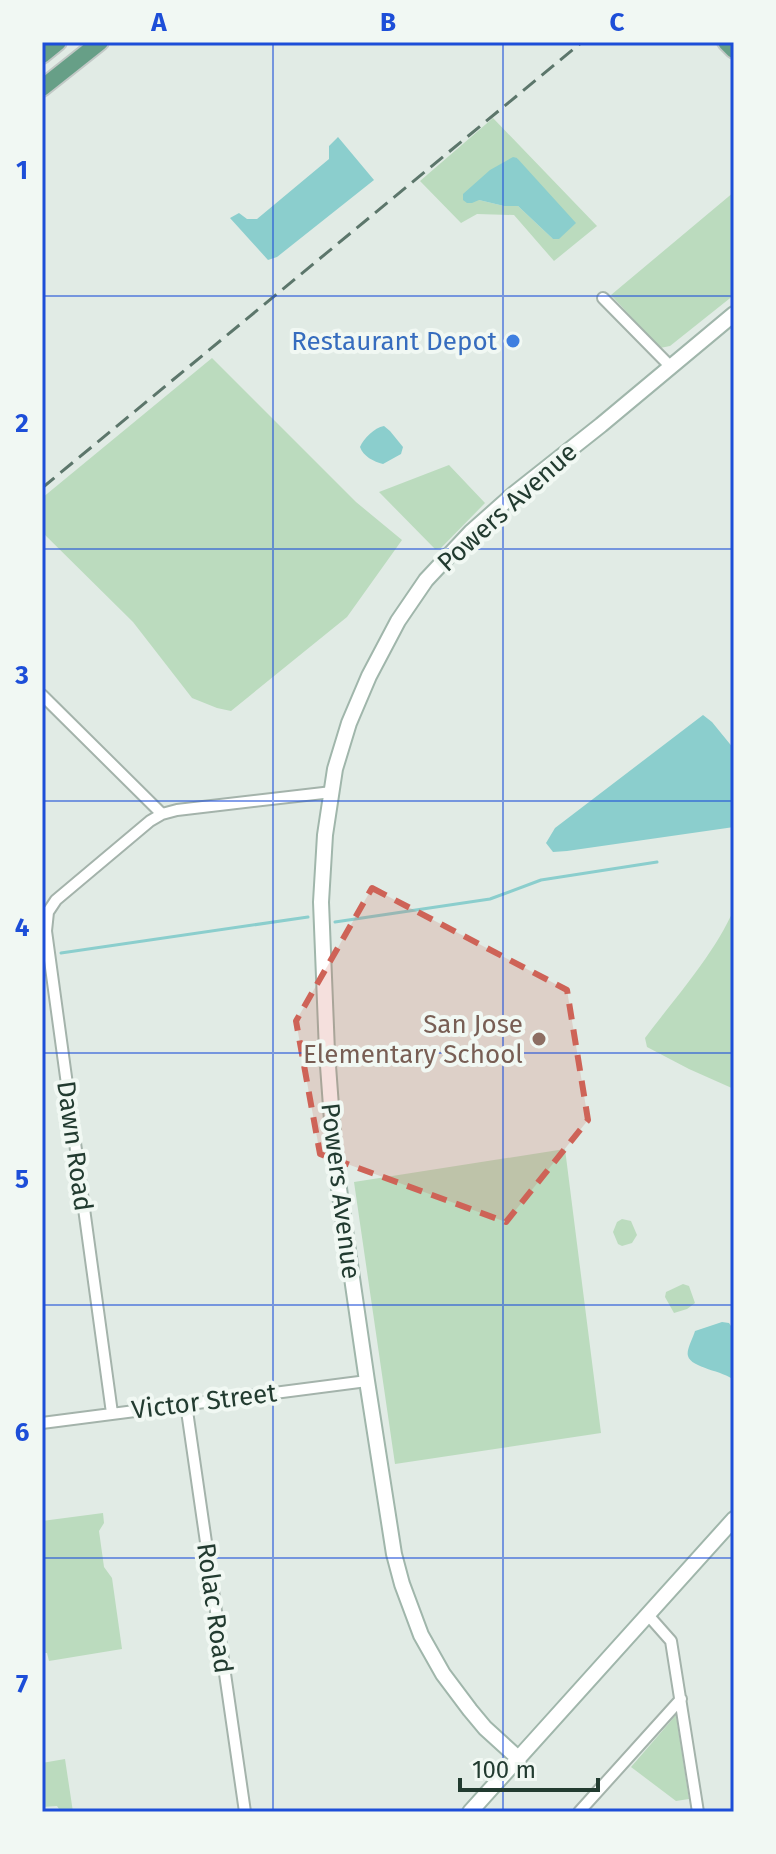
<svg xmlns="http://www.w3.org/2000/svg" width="776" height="1854" font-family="'Fira Sans',sans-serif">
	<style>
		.green { fill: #bbdbbe; fill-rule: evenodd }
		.water { fill: #8bcecd }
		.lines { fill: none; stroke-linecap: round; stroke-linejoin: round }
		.stream { stroke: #8bcecd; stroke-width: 3 }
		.street-casing { stroke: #a4b3ab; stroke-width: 14 }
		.secondary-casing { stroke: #a0b6ab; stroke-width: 18 }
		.primary-casing { stroke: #c1c8c5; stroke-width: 20 }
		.street { stroke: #fff; stroke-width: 10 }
		.secondary { stroke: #fff; stroke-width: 14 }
		.primary { stroke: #679f87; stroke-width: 16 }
		.rail { stroke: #5c766b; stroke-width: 3; stroke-dasharray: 16 8; stroke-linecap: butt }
		.marked { fill: #ce6357; fill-opacity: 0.2; stroke: #ce6357; stroke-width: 6; stroke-dasharray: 16 10; stroke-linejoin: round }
		.grid { fill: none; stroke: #1d4ed8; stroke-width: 2; stroke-opacity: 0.55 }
		.shop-dot { fill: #3f7fe0; stroke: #f1f8f3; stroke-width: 3 }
		.education-dot { fill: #8d6e63; stroke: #f1f8f3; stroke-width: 3 }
		.labels { text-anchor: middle; stroke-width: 8; stroke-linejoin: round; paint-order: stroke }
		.shop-label { font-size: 26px; fill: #366cbe; stroke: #f1f8f3; text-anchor: end }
		.street-label { font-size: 26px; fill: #223b30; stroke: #f1f8f3 }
		.education-label { font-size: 26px; fill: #785e54; stroke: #f1f8f3; text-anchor: end }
		.neatline { fill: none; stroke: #1d4ed8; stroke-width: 3 }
		.grid-label { font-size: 26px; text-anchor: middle; font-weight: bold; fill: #1d4ed8 }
	</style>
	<rect width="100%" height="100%" fill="#e1ebe5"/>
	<path class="green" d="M 493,118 L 597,226 L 554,261 L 514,215 L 477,214 L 461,223 L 420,181 ZM 517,158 L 553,239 L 518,206 L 504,206 L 479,200 Z
		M 734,192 L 734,295 L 670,346 L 660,348 L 611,295 Z
		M 212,358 L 356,502 L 402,540 L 347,617 L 231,711 L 217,708 L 192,698 L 133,622 L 42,532 L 42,498 Z
		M 449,465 L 485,503 L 441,548 L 435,549 L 379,492 Z
		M 734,909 L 734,1089 L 689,1069 L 647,1047 L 645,1038 C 675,998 714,955 734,909 Z
		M 565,1149 L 601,1433 L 395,1464 L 354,1182 Z
		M 622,1219 L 631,1221 L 637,1235 L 632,1243 L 622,1246 L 618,1244 L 613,1232 L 617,1222 Z
		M 683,1284 L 689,1286 L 695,1303 L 687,1309 L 674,1313 L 665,1297 L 666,1292 Z
		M 103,1513 L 104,1523 L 99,1531 L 104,1567 L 112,1578 L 122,1649 L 49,1661 L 47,1653 L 42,1653 L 42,1521 Z
		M 676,1715 L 689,1799 L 676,1801 L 631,1767 Z
		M 65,1759 L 73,1812 L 61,1812 L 57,1806 L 42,1807 L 42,1763 Z"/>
	<path class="water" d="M 338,137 L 374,180 L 277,257 L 268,260 L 230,218 L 239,213 L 247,219 L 257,219 L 329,159 L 329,146 Z
		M 513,157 L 517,158 L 576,223 L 559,239 L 553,239 L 518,206 L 504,206 L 479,200 L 472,203 L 467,203 L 463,200 L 463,194 L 490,170 Z
		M 384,426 L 390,431 L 403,447 L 401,454 L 383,464 C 374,462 363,456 360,447 C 364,438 374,428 384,426 Z
		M 703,715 L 712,722 L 734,749 L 734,827 L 567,851 L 553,852 L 546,843 L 555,828 Z
		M 722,1322 L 729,1323 L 733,1329 L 734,1380 C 724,1371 691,1368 688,1356 C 686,1350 693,1338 695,1331 Z"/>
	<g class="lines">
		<path class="stream" d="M 335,922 L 490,899 L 541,880 L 657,862
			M 61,953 L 308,917"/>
		<defs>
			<path id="street" d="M 603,298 L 670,366
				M 42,695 L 162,814
				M 186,1404 L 245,1812
				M 112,1413 L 46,931 L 48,912 L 56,900 L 150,821 L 162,814 L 177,810 L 332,792
				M 42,1423 L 367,1381
				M 648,1615 L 671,1641 L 698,1812
				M 579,1812 L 681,1699"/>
			<path id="secondary" d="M 519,1759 L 485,1728 L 470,1710 L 443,1674 L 421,1635 L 402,1584 L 394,1554 L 367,1381 L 335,1161 L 327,1052 L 321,902 L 325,835 L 335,769 L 349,723 L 369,676 L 398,621 L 426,580 L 471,532 L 515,493 L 601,425 L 734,314
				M 470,1812 L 734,1519"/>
			<path id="primary" d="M 726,42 L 734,50
				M 42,55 L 58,42
				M 42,88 L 100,42"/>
		</defs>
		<use href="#street" class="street-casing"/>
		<use href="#secondary" class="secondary-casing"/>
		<use href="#primary" class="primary-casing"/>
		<use href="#street" class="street"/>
		<use href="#secondary" class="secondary"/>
		<use href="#primary" class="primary"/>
		<path class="rail" d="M 42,488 L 582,42"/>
	</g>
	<path class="marked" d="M 372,888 L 567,990 L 588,1120 L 506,1222 L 320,1154 L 296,1021 Z"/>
	<path class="grid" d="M 273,42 L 273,1812M 503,42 L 503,1812M 42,296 L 734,296M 42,549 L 734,549M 42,801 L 734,801M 42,1053 L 734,1053M 42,1305 L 734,1305M 42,1558 L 734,1558"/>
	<circle class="shop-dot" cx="513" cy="341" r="8"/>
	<circle class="education-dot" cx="539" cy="1039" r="8"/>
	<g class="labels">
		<g class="shop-label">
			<text x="497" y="350">Restaurant Depot</text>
		</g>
		<g class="street-label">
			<text transform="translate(507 507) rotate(-42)" y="9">Powers Avenue</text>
			<text transform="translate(75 1146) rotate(82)" y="9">Dawn Road</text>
			<text transform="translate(341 1191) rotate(83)" y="9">Powers Avenue</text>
			<text transform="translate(204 1401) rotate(-7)" y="9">Victor Street</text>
			<text transform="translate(215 1608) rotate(82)" y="9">Rolac Road</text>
		</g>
		<g class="education-label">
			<text x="523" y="1033">San Jose<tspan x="523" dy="30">Elementary School</tspan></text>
		</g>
	</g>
	<rect width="776" height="1854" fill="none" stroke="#f1f8f3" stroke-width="88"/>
	<path d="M460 1778v12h138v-12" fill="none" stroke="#223b30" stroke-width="4"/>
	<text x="472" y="1778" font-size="24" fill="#223b30" stroke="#f1f8f3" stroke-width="6" paint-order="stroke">100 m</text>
	<rect x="44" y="44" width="688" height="1766" class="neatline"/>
	<g class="grid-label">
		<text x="159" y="31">A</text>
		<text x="388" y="31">B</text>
		<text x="617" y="31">C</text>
		<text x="22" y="179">1</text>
		<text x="22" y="432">2</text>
		<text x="22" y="684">3</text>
		<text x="22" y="936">4</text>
		<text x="22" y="1188">5</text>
		<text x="22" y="1441">6</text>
		<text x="22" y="1693">7</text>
	</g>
</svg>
